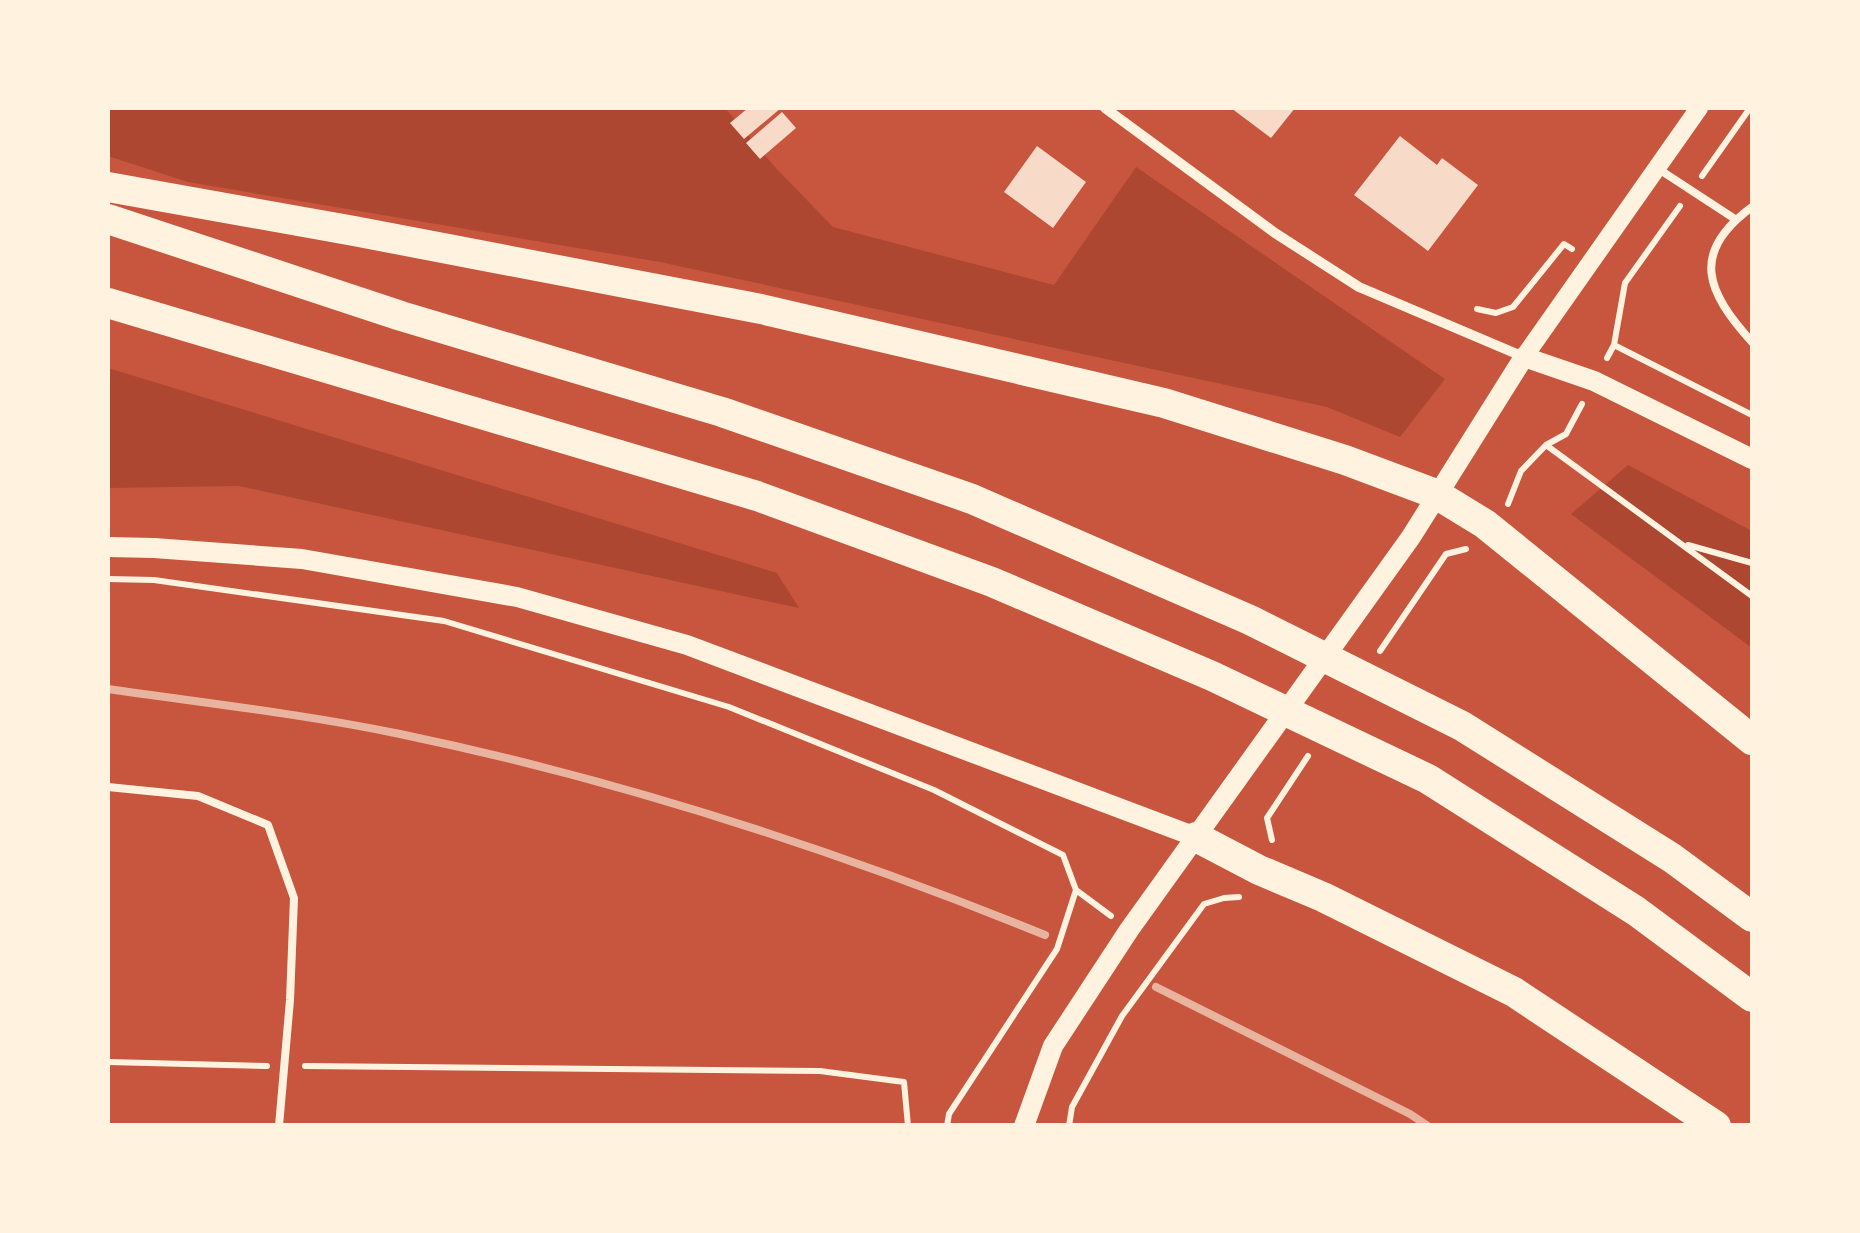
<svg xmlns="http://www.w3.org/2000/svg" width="1860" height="1233" font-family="'IBM Plex Sans',sans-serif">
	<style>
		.green { fill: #ae4732 }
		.building { fill: #f7dbc8 }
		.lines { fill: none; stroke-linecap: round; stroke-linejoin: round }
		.path { stroke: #fff3e0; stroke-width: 6 }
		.service { stroke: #fff3e0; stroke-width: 8 }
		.minor { stroke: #fff3e0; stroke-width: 10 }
		.tertiary { stroke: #fff3e0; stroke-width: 18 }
		.secondary { stroke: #fff3e0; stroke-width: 20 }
		.motorway { stroke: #fff3e0; stroke-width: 30 }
		.rail { stroke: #e9b49f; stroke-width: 8 }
	</style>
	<rect width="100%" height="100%" fill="#c8553d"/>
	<path class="green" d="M 108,108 L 725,108 L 774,166 L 833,227 L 1054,285 L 1136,167 L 1445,379 L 1400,437 L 1327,407 L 660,262 L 188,182 L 108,156 Z
		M 108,368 L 777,573 L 799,608 L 239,486 L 108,488 Z
		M 1628,465 L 1752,531 L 1752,648 L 1571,514 Z"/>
	<path class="building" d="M 748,108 L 781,108 L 744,139 L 730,123 Z
		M 1231,108 L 1295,108 L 1271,138 Z
		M 782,112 L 796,128 L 760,159 L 746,143 Z
		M 1400,136 L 1437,165 L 1442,158 L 1478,185 L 1428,251 L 1354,195 Z
		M 1037,146 L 1086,182 L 1053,228 L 1004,192 Z"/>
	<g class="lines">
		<path class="path" d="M 1702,176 L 1750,108
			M 1477,309 L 1496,313 L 1513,307 L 1564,244 L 1572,249
			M 1614,345 L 1752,415
			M 1607,358 L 1614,345 L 1625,283 L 1680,206
			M 1546,445 L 1752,596
			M 1508,504 L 1521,471 L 1546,445 L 1566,434 L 1582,404
			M 1688,545 L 1752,563
			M 108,579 L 154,580 L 444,621 L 729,707 L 934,790 L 1063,855 L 1076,890 L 1111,916
			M 1380,651 L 1446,554 L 1466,549
			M 1272,840 L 1267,818 L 1308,756
			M 108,1062 L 267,1066
			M 305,1066 L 820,1071 L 904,1082 L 908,1126
			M 947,1126 L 949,1114 L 1057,949 L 1076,890
			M 1069,1126 L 1072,1107 L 1122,1016 L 1204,904 L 1224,898 L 1239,897"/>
		<path class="service" d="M 1657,168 L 1735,219
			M 1752,207 C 1689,253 1707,292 1752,342
			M 108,787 L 198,796 L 268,825 L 294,898 L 290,1000 L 279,1126"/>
		<path class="minor" d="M 1105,108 L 1275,233 L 1359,287 L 1524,357"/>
		<path class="tertiary" d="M 1524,357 L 1699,108"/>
		<path class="secondary" d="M 108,547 L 154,548 L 302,559 L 517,597 L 687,645 L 1196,837
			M 1024,1126 L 1053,1046 L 1129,930 L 1411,537 L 1524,357 L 1594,381 L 1752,459"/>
		<path class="motorway" d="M 108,187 L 354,231 L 761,309 L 1164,403 L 1345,460 L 1436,494 L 1485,524 L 1752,740
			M 108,219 L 401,316 L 722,412 L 972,499 L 1250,620 L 1462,726 L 1672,858 L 1752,917
			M 108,303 L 757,496 L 992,582 L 1212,676 L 1428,779 L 1636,911 L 1752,997
			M 1196,837 L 1259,870 L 1323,897 L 1514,992 L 1716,1126"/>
		<path class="rail" d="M 108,689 C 205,703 304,714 400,734 C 621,780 836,850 1045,935
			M 1156,987 L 1410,1114 L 1428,1126"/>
	</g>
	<rect width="1860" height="1233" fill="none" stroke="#fff3e0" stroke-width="220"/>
</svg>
